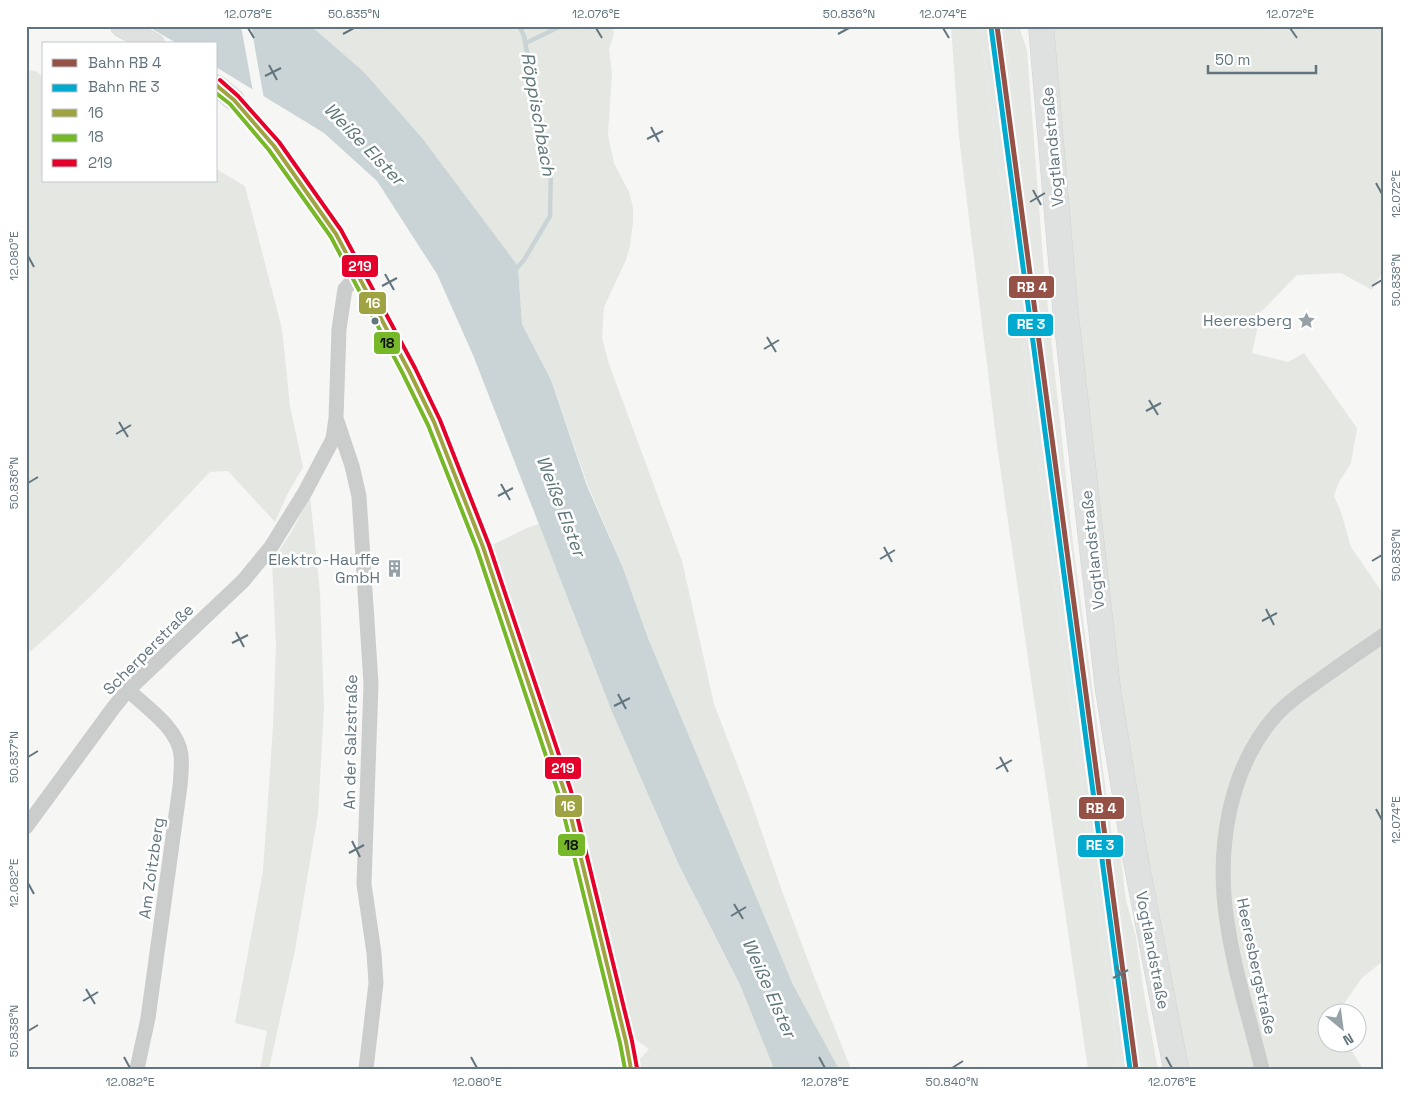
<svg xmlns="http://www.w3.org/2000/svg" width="1410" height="1095" font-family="'Space Grotesk',sans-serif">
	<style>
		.built { fill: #e5e7e5 }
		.green { fill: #e5e8e2 }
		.water { fill: #cad4d6 }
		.pier { fill: #f6f6f5 }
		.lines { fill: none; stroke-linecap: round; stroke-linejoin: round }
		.stream { stroke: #cad4d6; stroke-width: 4.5 }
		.secondary-casing { stroke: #d3d4d5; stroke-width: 22 }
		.primary-casing { stroke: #d2d3d3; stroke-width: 26 }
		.street { stroke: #cbcccc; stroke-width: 15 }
		.secondary { stroke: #dfe0e0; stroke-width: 21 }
		.primary { stroke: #dfe0e0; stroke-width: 25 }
		.bus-1-casing { stroke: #fff; stroke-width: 8 }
		.bus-2-casing { stroke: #fff; stroke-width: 8 }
		.bus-3-casing { stroke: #fff; stroke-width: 8 }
		.bus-1 { stroke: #a0a341; stroke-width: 4 }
		.bus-2 { stroke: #76b828; stroke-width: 4 }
		.bus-3 { stroke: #e4002b; stroke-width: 4 }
		.rail-1-casing { stroke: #fff; stroke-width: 9 }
		.rail-2-casing { stroke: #fff; stroke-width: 9 }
		.rail-1 { stroke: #965146; stroke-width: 5 }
		.rail-2 { stroke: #00a9ce; stroke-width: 5 }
		.ticks { fill: none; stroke: #62757f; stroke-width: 2 }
		.bus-dot { fill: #62757f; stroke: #fff; stroke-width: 2 }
		.labels { text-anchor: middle; stroke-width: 5; stroke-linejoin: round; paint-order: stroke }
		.street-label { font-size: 16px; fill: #62757f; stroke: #fff }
		.poi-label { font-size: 16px; fill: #62757f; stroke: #fff; text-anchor: end }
		.water-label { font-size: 18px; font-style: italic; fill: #5e757a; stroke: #fff }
		.line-badge { stroke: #fff; stroke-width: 2 }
		.badge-label { font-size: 14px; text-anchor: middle; font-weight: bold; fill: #fff }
		.pale-badge-label { font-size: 14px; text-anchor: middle; font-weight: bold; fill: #111 }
		.neatline { fill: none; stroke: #62757f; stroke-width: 2 }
		.ticks-label { font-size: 12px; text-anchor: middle; fill: #62757f }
	</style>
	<rect width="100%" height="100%" fill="#f6f6f5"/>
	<path class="built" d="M 980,26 L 1004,26 L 1143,1069 L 1120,1069 Z"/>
	<path class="green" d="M 311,26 L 612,26 L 614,34 L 609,49 L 612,74 L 608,135 L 614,163 L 630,194 L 633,208 L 633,222 L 630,246 L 626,260 L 604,307 L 602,338 L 609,364 L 682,561 L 714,704 L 750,798 L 782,891 L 815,979 L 851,1069 L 839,1069 L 793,987 L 648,638 L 623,568 L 588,486 L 551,380 L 522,324 L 518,266 L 363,71 Z
		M 951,26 L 980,26 L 1120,1069 L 1088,1069 L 997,446 L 959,137 Z
		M 1004,26 L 1019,26 L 1027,50 L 1044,271 L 1075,562 Z
		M 1050,26 L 1384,26 L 1384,270 L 1372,290 L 1341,273 L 1297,275 L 1261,312 L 1252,353 L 1288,362 L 1304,353 L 1357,428 L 1351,463 L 1339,482 L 1334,496 L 1341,512 L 1351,547 L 1384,595 L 1384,960 L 1362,978 L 1338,1012 L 1328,1012 L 1328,1042 L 1347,1043 L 1363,1069 L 1187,1069 L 1124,734 L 1072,301 Z
		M 26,70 L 36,71 L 44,78 L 44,181 L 216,181 L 216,169 L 245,186 L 282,329 L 290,406 L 303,467 L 287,495 L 275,522 L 228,471 L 210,472 C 150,535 93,599 26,655 Z
		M 310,496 L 320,592 L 324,708 L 318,814 L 295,950 L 269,1069 L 260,1069 L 267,1031 L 235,1023 L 263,871 L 273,727 L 276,645 L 272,562 L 292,531 Z
		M 539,524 L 612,712 L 678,863 L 740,985 L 774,1069 L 641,1069 L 640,1059 L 649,1049 L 632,1037 L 597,897 L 575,794 L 524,644 L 488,547 L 527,528 Z
		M 1116,849 L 1121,860 L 1126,900 L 1136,937 L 1144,993 L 1158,1069 L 1143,1069 L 1114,853 Z"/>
	<path class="water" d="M 147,26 L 311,26 L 363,71 L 422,138 L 518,266 L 522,324 L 551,380 L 587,486 L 623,568 L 648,638 L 793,985 L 839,1069 L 774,1069 L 740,985 L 678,863 L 612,712 L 473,355 L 437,274 L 377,181 L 324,133 L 216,67 L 216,44 L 178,44 Z"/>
	<path class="pier" d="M 241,26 L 251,26 L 264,99 L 253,92 Z"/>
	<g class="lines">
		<path class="stream" d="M 526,43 L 561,26
			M 515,270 L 524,260 L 550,216 L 551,169 L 539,118 L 524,36 L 519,26"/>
		<defs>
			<path id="secondary" d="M 121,26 L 154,44
				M 216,85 L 234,100"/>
			<path id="primary" d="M 1041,26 L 1065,307 L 1108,690 L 1135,856 L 1176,1069"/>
		</defs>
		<use href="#secondary" class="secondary-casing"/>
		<use href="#primary" class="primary-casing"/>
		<path class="street" d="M 337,421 L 352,466 L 359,496 L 371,684 L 364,884 L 374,953 L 376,983 L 366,1069
			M 128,690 C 147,708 178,728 181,755 C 182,765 181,776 180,786 L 148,1018 L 137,1069
			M 26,827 L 114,707 L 128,690 L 243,581 L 271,547 L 305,492 L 333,439 L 336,418 L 339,329 L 345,289 L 358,275
			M 1262,1069 C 1250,1020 1234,971 1227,921 C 1216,851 1228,768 1277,714 C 1292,698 1310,687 1328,674 C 1346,661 1365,648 1384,635"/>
		<use href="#secondary" class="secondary"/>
		<use href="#primary" class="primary"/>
		<defs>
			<path id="bus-1" d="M 216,85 L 234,100 L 274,146 L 336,234 L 409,371 L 434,422 L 483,547 L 565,793 L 626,1042 L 631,1069"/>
			<path id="bus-2" d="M 216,93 L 230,104 L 269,150 L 331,237 L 403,374 L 428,425 L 477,549 L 559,795 L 620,1043 L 625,1069"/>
			<path id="bus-3" d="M 220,80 L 238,96 L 279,142 L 341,230 L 415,368 L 440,420 L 489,545 L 571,791 L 632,1041 L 637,1068"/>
		</defs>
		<use href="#bus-1" class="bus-1-casing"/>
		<use href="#bus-2" class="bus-2-casing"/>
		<use href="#bus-3" class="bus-3-casing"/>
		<use href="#bus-1" class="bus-1"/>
		<use href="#bus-2" class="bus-2"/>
		<use href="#bus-3" class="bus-3"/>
		<defs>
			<path id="rail-1" d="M 997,26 L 1136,1069"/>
			<path id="rail-2" d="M 991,27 L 1130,1069"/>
		</defs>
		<use href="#rail-1" class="rail-1-casing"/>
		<use href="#rail-2" class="rail-2-casing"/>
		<use href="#rail-1" class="rail-1"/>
		<use href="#rail-2" class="rail-2"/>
	</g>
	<path class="ticks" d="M 248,28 L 254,38M 596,28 L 602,38M 943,28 L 949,38M 1290,28 L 1297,38M 343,34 L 354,28M 838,34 L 849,28M 269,65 L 277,80M 265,76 L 281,68M 651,127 L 659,142M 647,139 L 663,131M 1376,183 L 1382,194M 1033,190 L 1041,205M 1030,202 L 1045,193M 28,256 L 34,267M 385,274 L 394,290M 382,286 L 397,278M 1372,286 L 1382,280M 767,337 L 776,352M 764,349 L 779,340M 1149,400 L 1158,415M 1146,411 L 1161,403M 119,422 L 128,437M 116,434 L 131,425M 28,483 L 38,477M 501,484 L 510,500M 498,496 L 513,488M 884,547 L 892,562M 880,559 L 895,550M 1372,561 L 1382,555M 1266,609 L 1274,625M 1262,621 L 1277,613M 236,632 L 244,647M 232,643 L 248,635M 618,694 L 626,709M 614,706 L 630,698M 28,757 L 38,751M 1000,757 L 1008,772M 996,769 L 1012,760M 1376,809 L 1382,820M 352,841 L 360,857M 349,853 L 364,845M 28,883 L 34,894M 734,904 L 743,919M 731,916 L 746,907M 1116,966 L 1125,982M 1113,978 L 1128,970M 86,989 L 95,1004M 83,1001 L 98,992M 28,1031 L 38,1025M 124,1057 L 130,1068M 471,1057 L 477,1068M 819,1057 L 825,1068M 1166,1057 L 1172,1068M 952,1068 L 963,1061"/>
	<defs>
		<symbol id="sight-bare" viewBox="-9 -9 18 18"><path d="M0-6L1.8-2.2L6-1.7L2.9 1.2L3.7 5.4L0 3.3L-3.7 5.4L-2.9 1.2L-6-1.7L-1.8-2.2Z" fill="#96a2a8" stroke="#fff" stroke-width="2.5" paint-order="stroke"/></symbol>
		<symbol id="building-bare" viewBox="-9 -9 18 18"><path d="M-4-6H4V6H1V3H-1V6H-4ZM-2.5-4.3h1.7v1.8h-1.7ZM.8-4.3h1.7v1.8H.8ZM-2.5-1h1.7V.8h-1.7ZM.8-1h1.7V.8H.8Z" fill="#96a2a8" stroke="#fff" stroke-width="2.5" paint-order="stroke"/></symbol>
	</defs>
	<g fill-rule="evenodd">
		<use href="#sight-bare" x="1294" y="308" width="25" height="25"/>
		<use href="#building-bare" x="382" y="556" width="25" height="25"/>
	</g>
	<circle class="bus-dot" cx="375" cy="321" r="4.5"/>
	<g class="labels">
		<g class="street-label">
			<text transform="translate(1052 147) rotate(-95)" y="6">Vogtlandstraße</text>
			<text transform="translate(1092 550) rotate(-96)" y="6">Vogtlandstraße</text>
			<text transform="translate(148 649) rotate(-45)" y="6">Scherperstraße</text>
			<text transform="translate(350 742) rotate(-89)" y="6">An der Salzstraße</text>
			<text transform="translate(151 868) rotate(-82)" y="6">Am Zoitzberg</text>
			<text transform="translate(1153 950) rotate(79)" y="6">Vogtlandstraße</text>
			<text transform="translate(1257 966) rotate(78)" y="6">Heeresbergstraße</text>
		</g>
		<g class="poi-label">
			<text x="1292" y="326">Heeresberg</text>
			<text x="380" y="565">Elektro-Hauffe<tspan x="380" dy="18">GmbH</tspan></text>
		</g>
		<g class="water-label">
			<text transform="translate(538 114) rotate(80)" y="6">Röppischbach</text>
			<text transform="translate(364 144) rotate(46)" y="6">Weiße Elster</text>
			<text transform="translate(561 506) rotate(69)" y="6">Weiße Elster</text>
			<text transform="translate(769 988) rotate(66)" y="6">Weiße Elster</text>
		</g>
	</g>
	<g class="line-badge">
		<rect x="341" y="254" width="38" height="24" rx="5" fill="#e4002b"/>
		<rect x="1008" y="275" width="47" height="24" rx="5" fill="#965146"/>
		<rect x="358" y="291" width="29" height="24" rx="5" fill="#a0a341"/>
		<rect x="1007" y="313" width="47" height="24" rx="5" fill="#00a9ce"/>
		<rect x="373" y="331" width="28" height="24" rx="5" fill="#76b828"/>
		<rect x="544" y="756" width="38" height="24" rx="5" fill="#e4002b"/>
		<rect x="554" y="794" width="29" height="24" rx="5" fill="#a0a341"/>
		<rect x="1078" y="796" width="47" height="24" rx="5" fill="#965146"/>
		<rect x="557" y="833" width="29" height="24" rx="5" fill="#76b828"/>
		<rect x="1077" y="834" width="47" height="24" rx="5" fill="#00a9ce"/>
	</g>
	<g class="badge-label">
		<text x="360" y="271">219</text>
		<text x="1032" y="292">RB 4</text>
		<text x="373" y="308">16</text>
		<text x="1031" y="329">RE 3</text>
		<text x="563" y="773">219</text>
		<text x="568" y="811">16</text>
		<text x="1101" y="813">RB 4</text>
		<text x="1100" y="850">RE 3</text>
	</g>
	<g class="pale-badge-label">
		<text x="387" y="348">18</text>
		<text x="571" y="850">18</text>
	</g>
	<rect width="1410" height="1095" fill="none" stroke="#ffffff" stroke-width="55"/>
	<rect x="42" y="42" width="175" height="140" fill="#ffffff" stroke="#c0c8cc"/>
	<rect x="52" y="59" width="25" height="8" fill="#965146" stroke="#c0c8cc"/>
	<text x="88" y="68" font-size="15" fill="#62757f">Bahn RB 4</text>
	<rect x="52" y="84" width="25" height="8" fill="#00a9ce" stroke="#c0c8cc"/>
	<text x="88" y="92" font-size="15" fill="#62757f">Bahn RE 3</text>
	<rect x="52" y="109" width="25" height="8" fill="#a0a341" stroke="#c0c8cc"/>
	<text x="88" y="118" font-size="15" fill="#62757f">16</text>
	<rect x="52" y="134" width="25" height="8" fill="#76b828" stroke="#c0c8cc"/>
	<text x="88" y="142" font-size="15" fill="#62757f">18</text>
	<rect x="52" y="159" width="25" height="8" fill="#e4002b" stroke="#c0c8cc"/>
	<text x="88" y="168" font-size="15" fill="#62757f">219</text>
	<g transform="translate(1342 1028) rotate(151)"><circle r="24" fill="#ffffff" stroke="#c0c8cc"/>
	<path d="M0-4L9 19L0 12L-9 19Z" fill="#96a2a8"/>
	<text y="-8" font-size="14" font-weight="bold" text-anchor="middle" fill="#62757f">N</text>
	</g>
	<path d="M1208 65v8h108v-8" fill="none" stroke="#62757f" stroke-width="2.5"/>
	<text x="1215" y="65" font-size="15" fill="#62757f" stroke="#ffffff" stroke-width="4" paint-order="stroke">50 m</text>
	<rect x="28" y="28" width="1354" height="1040" class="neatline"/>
	<g class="ticks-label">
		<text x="248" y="18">12.078°E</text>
		<text x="354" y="18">50.835°N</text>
		<text x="596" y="18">12.076°E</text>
		<text x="849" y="18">50.836°N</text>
		<text x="943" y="18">12.074°E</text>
		<text x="1290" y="18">12.072°E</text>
		<text transform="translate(1396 194) rotate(-90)" y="4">12.072°E</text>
		<text transform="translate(14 256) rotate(-90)" y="4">12.080°E</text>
		<text transform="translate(1396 280) rotate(-90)" y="4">50.838°N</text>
		<text transform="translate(14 483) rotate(-90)" y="4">50.836°N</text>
		<text transform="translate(1396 555) rotate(-90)" y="4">50.839°N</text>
		<text transform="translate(14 757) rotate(-90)" y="4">50.837°N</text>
		<text transform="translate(1396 820) rotate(-90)" y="4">12.074°E</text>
		<text transform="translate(14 883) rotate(-90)" y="4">12.082°E</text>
		<text transform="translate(14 1031) rotate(-90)" y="4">50.838°N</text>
		<text x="130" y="1086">12.082°E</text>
		<text x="477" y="1086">12.080°E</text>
		<text x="825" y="1086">12.078°E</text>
		<text x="952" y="1086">50.840°N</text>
		<text x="1172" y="1086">12.076°E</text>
	</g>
</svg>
